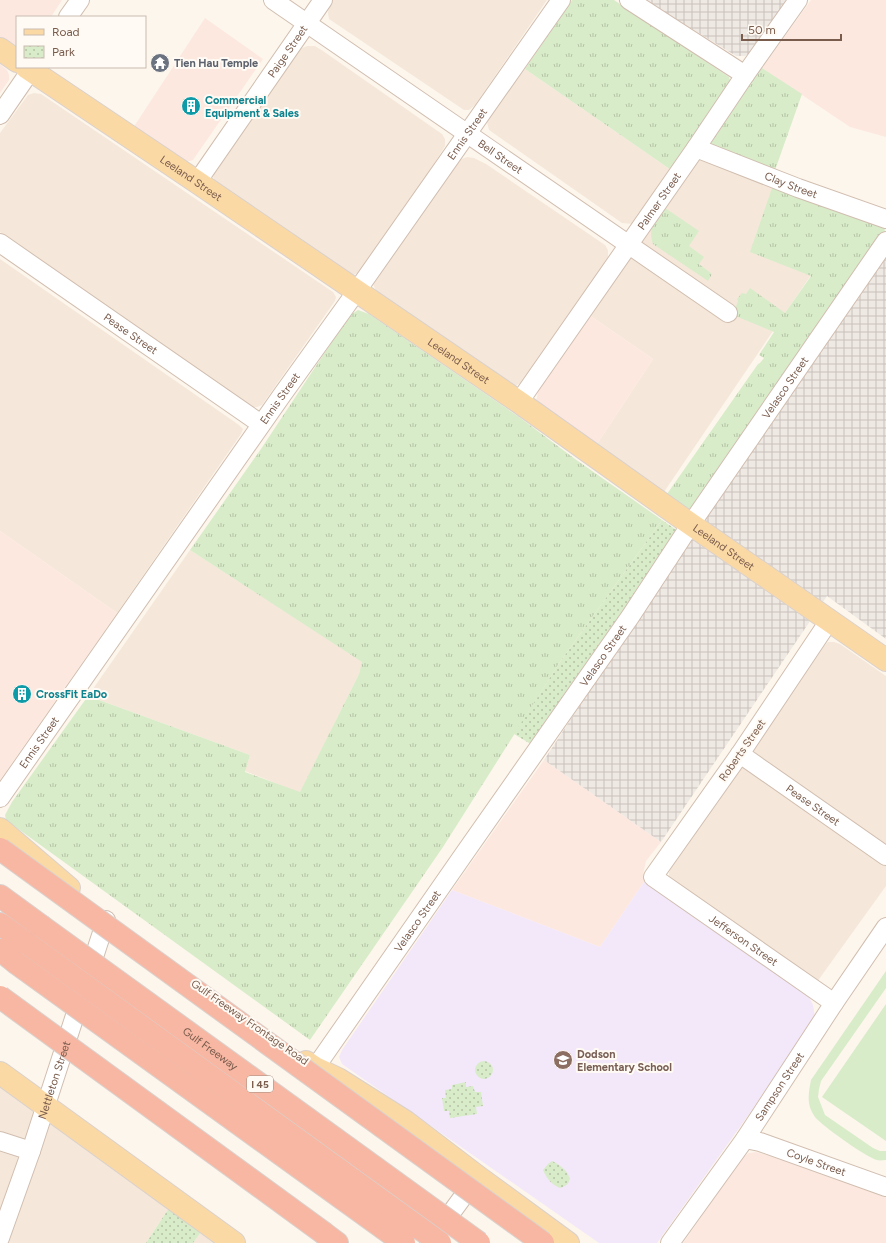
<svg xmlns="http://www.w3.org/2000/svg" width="886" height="1243" font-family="Figtree,sans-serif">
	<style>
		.residential { fill: #f5e8da }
		.commercial { fill: #fde8e0 }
		.industrial { fill: url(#industrial-grid) }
		.education { fill: #f3e8fa }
		.grass { fill: url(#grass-tufts) }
		.park { fill: url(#park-dots) }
		.pitch { fill: #d8ecc9 }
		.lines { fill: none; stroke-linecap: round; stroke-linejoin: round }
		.minor-casing { stroke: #d1beb0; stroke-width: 20 }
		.major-casing { stroke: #dad1cd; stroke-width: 24 }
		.highway-casing { stroke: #dad1cd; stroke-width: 24 }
		.minor { stroke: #fff; stroke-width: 18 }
		.major { stroke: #fbd9a5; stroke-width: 22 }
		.highway { stroke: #f7b7a3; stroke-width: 22 }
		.highway-bridge-casing { stroke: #dad1cd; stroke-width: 24; stroke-linecap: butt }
		.highway-bridge { stroke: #f7b7a3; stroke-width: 22 }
		.labels { text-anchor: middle; stroke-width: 4; stroke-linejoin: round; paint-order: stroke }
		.shield { fill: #fffaf3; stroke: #a28b7f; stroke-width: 1 }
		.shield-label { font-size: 10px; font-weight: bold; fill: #7a5c4d }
		.street-label { font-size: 11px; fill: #7a5c4d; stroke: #fffaf3 }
		.worship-label { font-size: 11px; font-weight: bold; fill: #5b616d; stroke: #fffaf3; text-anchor: start }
		.culture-label { font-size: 11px; font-weight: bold; fill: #0d838f; stroke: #fffaf3; text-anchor: start }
		.education-label { font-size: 11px; font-weight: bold; fill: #785e54; stroke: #fffaf3; text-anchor: start }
	</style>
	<defs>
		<pattern id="industrial-grid" width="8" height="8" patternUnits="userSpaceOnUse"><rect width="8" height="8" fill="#efe9e4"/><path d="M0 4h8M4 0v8" fill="none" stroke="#c7c0bb"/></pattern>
		<pattern id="grass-tufts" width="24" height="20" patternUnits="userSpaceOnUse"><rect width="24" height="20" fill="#d8ecc9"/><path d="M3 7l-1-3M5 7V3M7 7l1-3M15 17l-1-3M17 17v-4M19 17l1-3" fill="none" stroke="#b4c2a5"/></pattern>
		<pattern id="park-dots" width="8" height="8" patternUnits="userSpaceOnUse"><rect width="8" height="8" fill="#d8ecc9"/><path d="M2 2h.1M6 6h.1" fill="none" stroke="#b4c2a5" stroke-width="1.8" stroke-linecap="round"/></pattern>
	</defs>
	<rect width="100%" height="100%" fill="#fdf6ec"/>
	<path class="residential" d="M 332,0 L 547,0 L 475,105 L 469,110 L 464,110 L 329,19 L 328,13 L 329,4 Z
		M 307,46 L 315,46 L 323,51 L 442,134 L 445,139 L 445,146 L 416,193 L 362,271 L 356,274 L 350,276 L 216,183 L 213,177 L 216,169 L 300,49 Z
		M 525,69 L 674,172 L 633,224 L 622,223 L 489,130 L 487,122 L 490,115 Z
		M 34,93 L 41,94 L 333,292 L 336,297 L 335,301 L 262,405 L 257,407 L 251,407 L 0,232 L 0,133 L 28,95 Z
		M 467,157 L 474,158 L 486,164 L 605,245 L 608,250 L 608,258 L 521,383 L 515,386 L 510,386 L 377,293 L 373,284 L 376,274 L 459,160 Z
		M 701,157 L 773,185 L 811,275 L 664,492 L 597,444 L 653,359 L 589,315 L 693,165 Z
		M 0,259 L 239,425 L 243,429 L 241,434 L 117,613 L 0,531 Z
		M 190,550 L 363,662 L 359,674 L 300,793 L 245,771 L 250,755 L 88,696 Z
		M 828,642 L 834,642 L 840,644 L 886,676 L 886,886 L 817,982 L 669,878 L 669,873 L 670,869 L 730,785 L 824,646 Z
		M 0,1086 L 169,1208 L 146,1243 L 0,1243 Z
		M 201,1232 L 217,1243 L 193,1243 Z"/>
	<path class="commercial" d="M 0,0 L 62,0 L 51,17 L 17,17 L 17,46 L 0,37 Z
		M 811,0 L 886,0 L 886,137 L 850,127 L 762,68 Z
		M 205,18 L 263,59 L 193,160 L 190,161 L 184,161 L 133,128 Z
		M 0,64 L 7,70 L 9,75 L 9,80 L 0,93 Z
		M 589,315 L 653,359 L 597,444 L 540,407 L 536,402 L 539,387 Z
		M 0,531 L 117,613 L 0,780 Z
		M 544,760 L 661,842 L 646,861 L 643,874 L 644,882 L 600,947 L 452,890 Z
		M 756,1152 L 772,1156 L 886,1196 L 886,1243 L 683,1243 L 743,1157 L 749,1153 Z"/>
	<path class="industrial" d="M 645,0 L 790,0 L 752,52 L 745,56 L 736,56 Z
		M 886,252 L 886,639 L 827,596 L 661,842 L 544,760 L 719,493 Z"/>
	<path class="education" d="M 644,882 L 809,997 L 813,1005 L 815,1017 L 747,1117 L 657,1243 L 599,1243 L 342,1064 L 339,1057 L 342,1050 L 452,890 L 600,947 Z"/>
	<path class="grass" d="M 572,0 L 614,0 L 729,77 L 731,83 L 674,172 L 525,69 Z
		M 762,68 L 802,94 L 774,173 L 711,147 L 710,143 L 750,81 Z
		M 773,185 L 884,226 L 885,232 L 691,511 L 667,494 L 758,364 L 760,363 L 764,358 L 759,355 L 774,332 L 733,315 L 738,301 L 737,299 L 742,293 L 746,294 L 750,288 L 785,313 L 811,276 L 750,252 Z
		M 665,208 L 699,231 L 689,246 L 704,257 L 699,264 L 712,274 L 708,281 L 653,244 C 647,228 656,220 665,208 Z
		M 358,310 L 369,314 L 519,417 L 575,459 L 662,520 L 560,662 L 443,847 L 310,1040 L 10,823 L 6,820 L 5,815 L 12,802 L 88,696 L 250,755 L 245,772 L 300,792 L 359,674 L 362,662 L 190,550 L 261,449 L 349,316 Z"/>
	<path class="park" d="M 662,520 L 678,531 L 534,746 L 514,734 L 560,662 Z
		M475 1070a9 9 0 1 1 18 0a9 9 0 1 1-18 0Z
		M 466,1082 L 466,1087 L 473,1086 L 475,1092 L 481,1092 L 483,1106 L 476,1107 L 477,1114 L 450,1118 L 449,1111 L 444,1111 L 442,1098 L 446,1098 L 445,1090 L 452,1089 L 452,1085 Z
		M 552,1161 C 564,1166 580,1182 560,1188 C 551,1184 547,1179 543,1170 L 548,1164 Z
		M 169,1208 L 201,1232 L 193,1243 L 146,1243 Z"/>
	<path class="pitch" d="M 886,971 L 886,988 L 821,1081 L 819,1089 L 818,1097 L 825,1115 L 873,1148 L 880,1151 L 886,1151 L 886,1160 C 883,1160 880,1161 877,1160 C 866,1157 827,1129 818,1120 C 815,1118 813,1114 811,1110 C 807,1101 809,1090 811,1080 Z
		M 886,1004 L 886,1141 L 822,1097 Z"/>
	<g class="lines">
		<defs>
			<g id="minor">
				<path id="s1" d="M 273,0 L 728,313"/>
				<path d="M 629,0 L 745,75"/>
				<path d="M 68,17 L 80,0"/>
				<path d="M 0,115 L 33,67"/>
				<path id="s2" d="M 696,148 L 798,188 L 886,219"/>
				<path id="s3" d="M 197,182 L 323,0"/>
				<path id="s4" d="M 0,243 L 261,424"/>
				<path id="s5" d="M 519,402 L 696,148 L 745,75 L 798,0"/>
				<path id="s6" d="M 829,621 L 740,754 L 653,877 L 834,1003"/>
				<path id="s7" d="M 740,754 L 886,856"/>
				<path id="s8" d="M 0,798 L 282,395 L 356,292 L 561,0"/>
				<path id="s9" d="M 315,1068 L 464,854 L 630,617 L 691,524 L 886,241"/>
				<path id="s10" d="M 745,1139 L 760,1142 L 886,1187"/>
				<path d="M 0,1141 L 31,1151"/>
				<path id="s11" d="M 0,1238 L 31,1151 L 106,920"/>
				<path d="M 429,1243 L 476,1179"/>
				<path id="s12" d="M 670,1243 L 745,1139 L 834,1003 L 886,927"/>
			</g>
			<g id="major">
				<path d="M 0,49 L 17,61"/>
				<path id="s13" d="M 26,67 L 197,182 L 519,402 L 679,516 L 886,660"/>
				<path d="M 0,829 L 69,888"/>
				<path d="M 306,1062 L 315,1068 L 338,1079 L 406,1122 L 478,1177 L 568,1243"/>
				<path d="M 0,1073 L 234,1243"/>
			</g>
			<path id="highway" d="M 0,896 L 41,926
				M 0,924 L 28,944
				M 0,950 L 15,962
				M 325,1234 L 337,1243"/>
		</defs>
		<use href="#minor" class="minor-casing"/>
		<use href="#major" class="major-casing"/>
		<use href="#highway" class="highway-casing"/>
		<use href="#minor" class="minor"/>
		<use href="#major" class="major"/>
		<use href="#highway" class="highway"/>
		<defs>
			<g id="highway-bridge">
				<path d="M 0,849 L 543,1243"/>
				<path id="s14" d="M 41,926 L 479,1243"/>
				<path d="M 28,944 L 440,1243"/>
				<path d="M 15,962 L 404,1243"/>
				<path d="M 0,997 L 325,1234"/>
			</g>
		</defs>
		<use href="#highway-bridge" class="highway-bridge-casing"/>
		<use href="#highway-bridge" class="highway-bridge"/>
	</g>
	<defs>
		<symbol id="temple-disc" viewBox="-11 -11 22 22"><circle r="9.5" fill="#6b7280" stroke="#fffaf3"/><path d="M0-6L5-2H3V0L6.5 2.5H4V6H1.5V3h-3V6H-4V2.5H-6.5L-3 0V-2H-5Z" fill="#fff"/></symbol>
		<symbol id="building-disc" viewBox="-11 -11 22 22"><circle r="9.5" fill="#0f9aa8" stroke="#fffaf3"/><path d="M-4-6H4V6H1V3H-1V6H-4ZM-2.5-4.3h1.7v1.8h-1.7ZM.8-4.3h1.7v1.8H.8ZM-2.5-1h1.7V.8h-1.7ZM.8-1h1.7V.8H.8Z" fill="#fff"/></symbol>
		<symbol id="school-disc" viewBox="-11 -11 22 22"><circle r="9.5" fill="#8d6e63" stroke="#fffaf3"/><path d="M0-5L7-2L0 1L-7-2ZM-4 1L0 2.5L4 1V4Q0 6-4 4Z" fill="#fff"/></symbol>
	</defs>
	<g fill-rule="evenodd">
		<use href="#temple-disc" x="149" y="52" width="22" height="22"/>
		<use href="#building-disc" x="180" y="95" width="22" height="22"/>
		<use href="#building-disc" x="11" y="683" width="22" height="22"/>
		<use href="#school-disc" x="552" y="1049" width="22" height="22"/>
	</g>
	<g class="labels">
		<rect class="shield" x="247" y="1076" width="26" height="16" rx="3"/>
		<g class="shield-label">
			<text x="260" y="1088">I 45</text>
		</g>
		<g class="street-label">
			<text dy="4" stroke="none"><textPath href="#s3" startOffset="159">Paige Street</textPath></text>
			<text dy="4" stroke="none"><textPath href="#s8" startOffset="812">Ennis Street</textPath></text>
			<text dy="4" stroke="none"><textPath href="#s1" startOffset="276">Bell Street</textPath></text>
			<text dy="4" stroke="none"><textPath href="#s13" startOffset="199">Leeland Street</textPath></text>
			<text dy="4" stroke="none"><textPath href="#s2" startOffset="102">Clay Street</textPath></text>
			<text dy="4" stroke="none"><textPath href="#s5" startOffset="245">Palmer Street</textPath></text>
			<text dy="4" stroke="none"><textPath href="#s4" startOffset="159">Pease Street</textPath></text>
			<text dy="4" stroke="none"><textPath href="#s13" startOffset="523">Leeland Street</textPath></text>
			<text dy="4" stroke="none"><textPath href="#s9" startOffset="827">Velasco Street</textPath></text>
			<text dy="4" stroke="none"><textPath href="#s8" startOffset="488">Ennis Street</textPath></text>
			<text dy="4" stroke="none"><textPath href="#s13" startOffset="847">Leeland Street</textPath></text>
			<text dy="4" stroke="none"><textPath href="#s9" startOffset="503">Velasco Street</textPath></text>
			<text dy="4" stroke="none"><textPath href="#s8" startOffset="68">Ennis Street</textPath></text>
			<text transform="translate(742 750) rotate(-55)" y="4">Roberts Street</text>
			<text dy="4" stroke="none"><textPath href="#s7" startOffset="89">Pease Street</textPath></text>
			<text dy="4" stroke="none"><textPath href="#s9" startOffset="179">Velasco Street</textPath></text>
			<text dy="4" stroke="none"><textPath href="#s6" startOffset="421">Jefferson Street</textPath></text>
			<text transform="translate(250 1022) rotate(35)" y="4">Gulf Freeway Frontage Road</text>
			<text dy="4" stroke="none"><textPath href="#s14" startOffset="209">Gulf Freeway</textPath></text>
			<text dy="4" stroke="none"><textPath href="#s11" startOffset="167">Nettleton Street</textPath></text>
			<text dy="4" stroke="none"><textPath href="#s12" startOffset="191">Sampson Street</textPath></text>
			<text dy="4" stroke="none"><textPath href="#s10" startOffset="75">Coyle Street</textPath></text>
		</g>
		<g class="worship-label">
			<text x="174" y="67">Tien Hau Temple</text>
		</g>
		<g class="culture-label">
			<text x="205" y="104">Commercial<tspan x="205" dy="13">Equipment &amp; Sales</tspan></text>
			<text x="36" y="698">CrossFit EaDo</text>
		</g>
		<g class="education-label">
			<text x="577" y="1058">Dodson<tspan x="577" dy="13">Elementary School</tspan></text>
		</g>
	</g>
	<rect x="16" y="16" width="130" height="52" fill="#fffaf3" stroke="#cabbb1"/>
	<rect x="24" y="29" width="20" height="6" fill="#fbd9a5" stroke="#cabbb1"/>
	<text x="52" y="36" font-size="12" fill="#7a5c4d">Road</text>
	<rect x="24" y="46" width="20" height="12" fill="url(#park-dots)" stroke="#cabbb1"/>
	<text x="52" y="56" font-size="12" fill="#7a5c4d">Park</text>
	<path d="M742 34v6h99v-6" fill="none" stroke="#7a5c4d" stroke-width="2"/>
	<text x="748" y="34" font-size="12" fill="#7a5c4d" stroke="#fffaf3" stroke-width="3" paint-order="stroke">50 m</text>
</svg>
